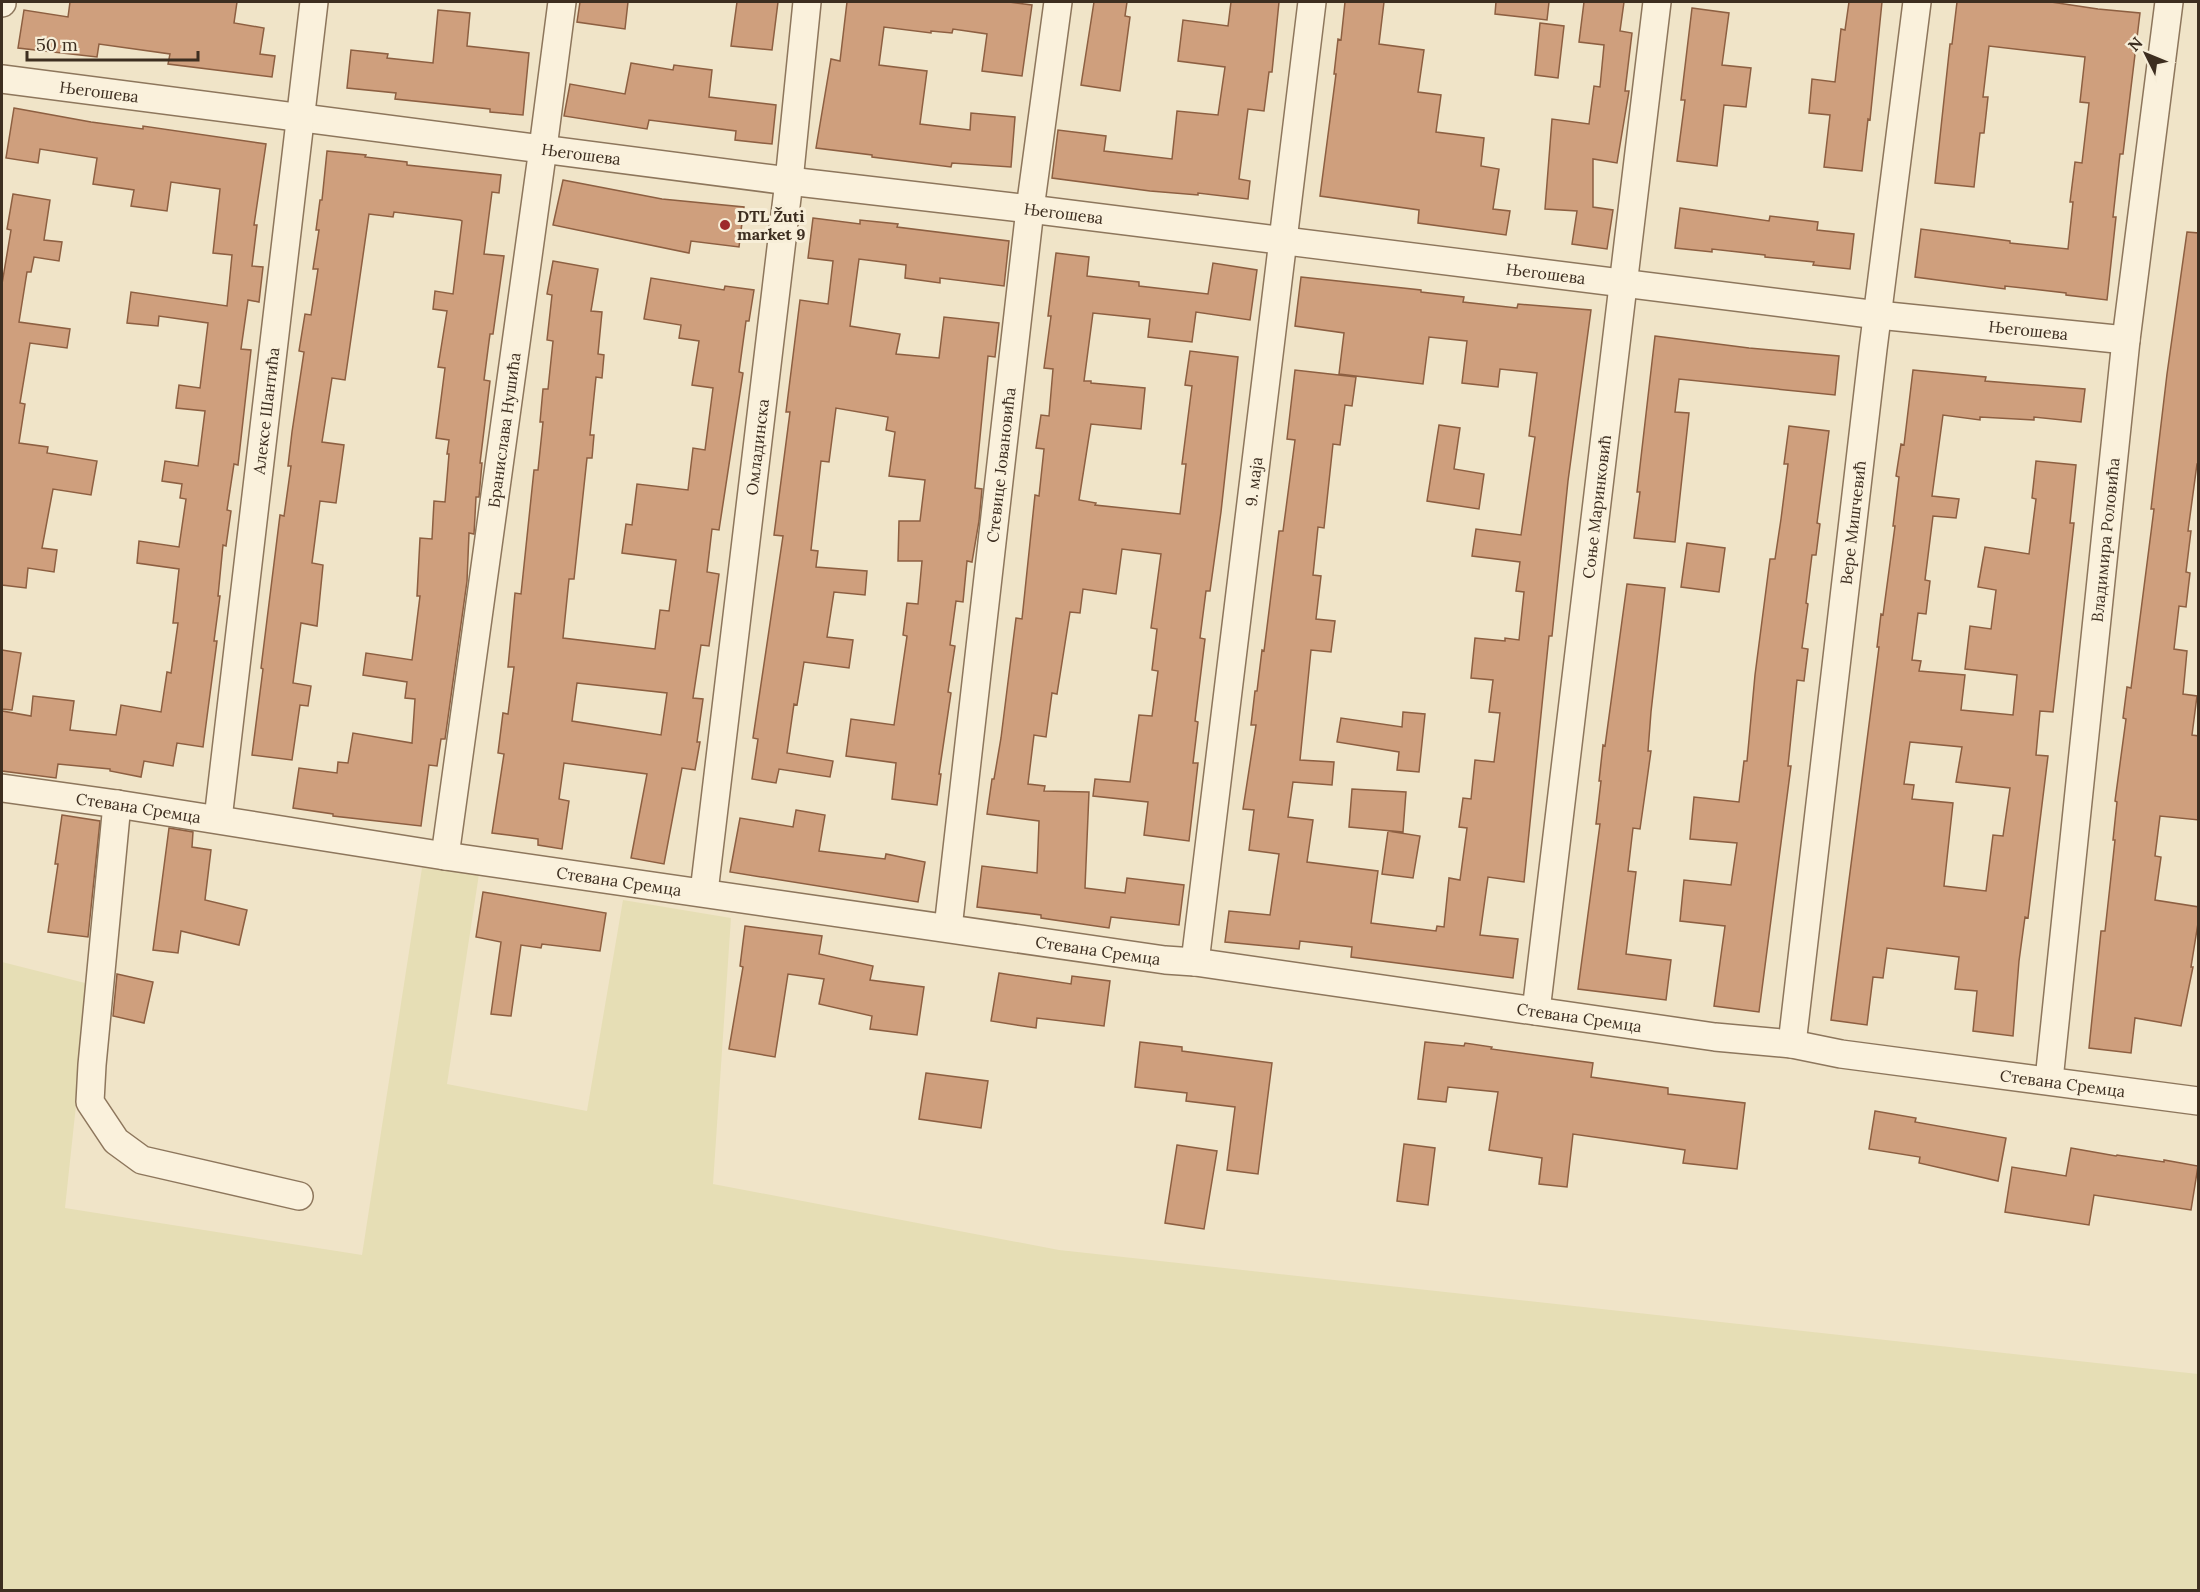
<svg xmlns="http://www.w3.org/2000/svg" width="2200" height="1592" font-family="Lora,serif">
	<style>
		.farmland { fill: #e6deb5 }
		.building { fill: #cf9f7d; stroke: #8d5f41; stroke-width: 1.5; fill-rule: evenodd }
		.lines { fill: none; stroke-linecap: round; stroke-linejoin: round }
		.minor-casing { stroke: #8d765c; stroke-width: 30 }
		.minor { stroke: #faf1dc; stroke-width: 27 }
		.poi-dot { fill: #9e2a2b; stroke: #f7eed8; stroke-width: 2 }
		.labels { text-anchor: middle; stroke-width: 6; stroke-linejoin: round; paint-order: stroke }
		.street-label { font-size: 16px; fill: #3d2e20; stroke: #f7eed8 }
		.poi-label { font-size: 16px; font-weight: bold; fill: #3d2e20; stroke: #f7eed8; text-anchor: start }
	</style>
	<rect width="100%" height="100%" fill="#f0e4c8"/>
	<path class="farmland" d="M 422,868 L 479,874 L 447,1084 L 587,1111 L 623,900 L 731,918 L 713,1184 L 1059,1250 L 2198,1374 L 2198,1590 L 2,1590 L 2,962 L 89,984 L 65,1208 L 362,1255 Z"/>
	<path class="building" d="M 70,2 L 237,2 L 234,23 L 264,28 L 260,54 L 275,56 L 272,77 L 168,64 L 170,54 L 99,44 L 97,57 L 18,48 L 24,10 L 68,17 Z
		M 580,2 L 628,2 L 625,29 L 577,22 Z
		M 737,2 L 778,2 L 772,50 L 731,46 Z
		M 847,2 L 1009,2 L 1032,5 L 1022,76 L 982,71 L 987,34 L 953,29 L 952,33 L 931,31 L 931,33 L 884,27 L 879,65 L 927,71 L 920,124 L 970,130 L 971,113 L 1015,117 L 1011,167 L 952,163 L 951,167 L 872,157 L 872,155 L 816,148 L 831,59 L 840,61 Z
		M 1094,2 L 1127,2 L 1125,16 L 1130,17 L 1120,91 L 1081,85 Z
		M 1231,2 L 1279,2 L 1272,72 L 1269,72 L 1264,111 L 1248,109 L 1239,179 L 1250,181 L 1248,199 L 1198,193 L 1198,195 L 1150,191 L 1052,178 L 1058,130 L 1106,136 L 1104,151 L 1172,159 L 1177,111 L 1218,115 L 1225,67 L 1178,61 L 1183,20 L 1228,26 Z
		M 1345,2 L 1384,2 L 1379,44 L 1424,50 L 1418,92 L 1441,95 L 1436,132 L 1484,138 L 1481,166 L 1499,169 L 1493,209 L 1510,211 L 1506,235 L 1418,223 L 1419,210 L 1320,196 L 1336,74 L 1334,74 L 1338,39 L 1341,40 Z
		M 1496,2 L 1549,2 L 1547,20 L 1495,14 Z
		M 1584,2 L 1624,2 L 1620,31 L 1632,33 L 1625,91 L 1629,91 L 1617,163 L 1593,159 L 1593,207 L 1613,210 L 1607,249 L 1572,244 L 1577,211 L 1545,209 L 1552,119 L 1589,124 L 1594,86 L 1600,87 L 1604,45 L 1579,42 Z
		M 1849,2 L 1882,2 L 1870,120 L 1868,119 L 1862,171 L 1824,167 L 1830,115 L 1809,113 L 1812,79 L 1835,82 L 1841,29 L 1845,30 Z
		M 1957,2 L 2051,2 L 2098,9 L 2140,13 L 2123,154 L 2120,154 L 2113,217 L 2116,217 L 2107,300 L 2066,295 L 2066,293 L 2005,286 L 2005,289 L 1915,277 L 1921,229 L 2010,241 L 2010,243 L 2068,249 L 2073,202 L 2070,202 L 2075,162 L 2082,163 L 2089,103 L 2080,102 L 2085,57 L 1989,46 L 1983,97 L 1988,97 L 1984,133 L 1980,133 L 1974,187 L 1935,183 L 1950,44 L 1952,44 Z
		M 1692,8 L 1729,13 L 1722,65 L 1751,68 L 1746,107 L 1724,105 L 1717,166 L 1677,161 L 1685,100 L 1681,100 Z
		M 438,10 L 470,13 L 467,46 L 529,53 L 523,115 L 490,112 L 490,109 L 395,99 L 396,93 L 347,88 L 351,50 L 388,54 L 387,58 L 433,63 Z
		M 1540,23 L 1564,26 L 1558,78 L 1535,75 Z
		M 631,63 L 673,70 L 674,65 L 712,70 L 709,97 L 776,105 L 772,144 L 735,140 L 736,131 L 649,120 L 647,129 L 564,116 L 570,84 L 625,94 Z
		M 14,108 L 91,122 L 143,129 L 143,126 L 266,144 L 254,225 L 257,225 L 252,266 L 263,267 L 259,302 L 248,300 L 241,349 L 251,350 L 238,465 L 234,464 L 227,510 L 231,511 L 226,546 L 223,545 L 218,596 L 220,596 L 214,641 L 217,641 L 203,747 L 177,743 L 173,766 L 144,761 L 141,777 L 110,771 L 110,769 L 58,764 L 56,778 L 2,771 L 2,711 L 31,716 L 33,696 L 74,701 L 70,730 L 116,735 L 121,705 L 161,712 L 167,672 L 171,673 L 178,623 L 173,623 L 179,569 L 137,563 L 139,541 L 179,547 L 186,499 L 180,498 L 182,484 L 162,481 L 165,461 L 198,466 L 205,411 L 176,408 L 179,385 L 200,388 L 208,323 L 159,316 L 158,326 L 127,323 L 131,292 L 227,306 L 232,255 L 213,253 L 220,189 L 171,182 L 167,211 L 131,206 L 134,190 L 93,184 L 97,158 L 40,149 L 38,163 L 6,158 Z
		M 327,151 L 366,155 L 365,157 L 407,162 L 407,165 L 501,175 L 499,193 L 492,192 L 484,254 L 504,256 L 493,334 L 490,334 L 484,380 L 490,381 L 480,463 L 482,463 L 479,497 L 476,497 L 474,534 L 469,533 L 467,581 L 445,739 L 441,739 L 437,766 L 429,765 L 421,826 L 333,816 L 333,814 L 293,808 L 299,768 L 337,773 L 338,762 L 348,763 L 353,733 L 412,743 L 415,699 L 405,698 L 407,682 L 363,675 L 366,653 L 412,660 L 420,596 L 417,596 L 420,538 L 432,539 L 434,501 L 445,502 L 449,454 L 447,454 L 449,440 L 436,438 L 445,368 L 438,367 L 447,311 L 433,309 L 435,291 L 453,294 L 462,221 L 460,220 L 394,212 L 393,217 L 369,214 L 345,380 L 332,378 L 322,442 L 344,445 L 336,503 L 320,501 L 312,563 L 323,565 L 317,626 L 301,623 L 293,683 L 311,686 L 308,706 L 300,705 L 292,760 L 252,755 L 263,669 L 261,668 L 280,515 L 284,516 L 291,466 L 288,466 L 292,432 L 304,352 L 299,351 L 305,314 L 311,315 L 318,269 L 313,269 L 319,230 L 316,230 L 320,200 L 322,200 Z
		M 563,180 L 662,199 L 744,207 L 739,247 L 691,241 L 689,253 L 553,225 Z
		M 13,194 L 50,200 L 44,240 L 62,242 L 59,261 L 34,257 L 31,272 L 27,272 L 19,322 L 70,329 L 67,348 L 30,343 L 20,403 L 25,404 L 19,443 L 48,447 L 47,453 L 97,461 L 91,495 L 53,489 L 42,548 L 57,550 L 54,572 L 28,568 L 26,588 L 2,585 L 2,284 L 11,230 L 7,229 Z
		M 1680,208 L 1769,221 L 1770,216 L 1818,222 L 1817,230 L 1854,234 L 1850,269 L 1813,265 L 1814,262 L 1765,257 L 1765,255 L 1712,249 L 1712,252 L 1675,248 Z
		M 813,218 L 860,224 L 860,220 L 898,224 L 897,227 L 1009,241 L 1004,286 L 940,278 L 940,283 L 905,278 L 906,265 L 859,259 L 850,326 L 900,334 L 896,354 L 939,358 L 944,317 L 999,323 L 995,357 L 988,356 L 975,488 L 982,489 L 979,521 L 972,562 L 967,561 L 963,602 L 956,601 L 950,645 L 955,646 L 948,692 L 951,693 L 939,774 L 941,774 L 937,805 L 892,799 L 896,763 L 846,756 L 851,719 L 894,725 L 907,636 L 903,635 L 907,603 L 918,604 L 922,561 L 898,561 L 899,521 L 920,521 L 925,480 L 889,476 L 895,432 L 886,430 L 888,417 L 836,408 L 829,462 L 821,461 L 811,550 L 818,551 L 816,567 L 867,571 L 865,595 L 834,592 L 827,637 L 853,640 L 849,668 L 804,662 L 797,705 L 794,704 L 787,753 L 833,761 L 830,777 L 779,769 L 776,783 L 752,779 L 758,739 L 753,738 L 783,536 L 774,535 L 790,412 L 786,412 L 800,300 L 828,304 L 833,261 L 808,258 Z
		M 2187,232 L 2199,233 L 2199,464 L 2197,464 L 2188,531 L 2191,531 L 2186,572 L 2190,573 L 2186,607 L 2179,606 L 2174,649 L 2187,651 L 2183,694 L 2197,696 L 2192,735 L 2199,736 L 2199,820 L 2160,816 L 2155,856 L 2161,857 L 2155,900 L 2199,907 L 2199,917 L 2191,967 L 2193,967 L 2181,1026 L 2135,1018 L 2131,1053 L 2089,1048 L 2101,931 L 2105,931 L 2115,840 L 2113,840 L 2117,802 L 2115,801 L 2126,719 L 2123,718 L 2127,687 L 2131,688 L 2154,509 L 2151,509 L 2167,374 Z
		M 1056,253 L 1089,257 L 1087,276 L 1139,282 L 1139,286 L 1208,294 L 1213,263 L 1257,270 L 1250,320 L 1196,312 L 1192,342 L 1148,337 L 1150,319 L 1093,313 L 1084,381 L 1091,381 L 1091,383 L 1145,388 L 1141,429 L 1091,424 L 1079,500 L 1096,503 L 1095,505 L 1180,514 L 1186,464 L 1182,464 L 1192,386 L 1185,385 L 1190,351 L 1238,357 L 1221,512 L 1210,591 L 1206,591 L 1200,638 L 1205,639 L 1195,721 L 1198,722 L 1193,763 L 1198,763 L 1189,841 L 1144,835 L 1148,802 L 1093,796 L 1095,779 L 1130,782 L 1139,715 L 1152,716 L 1158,671 L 1152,670 L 1157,629 L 1151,628 L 1161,554 L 1122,549 L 1116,594 L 1083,589 L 1080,613 L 1070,612 L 1057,694 L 1052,693 L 1046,737 L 1034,735 L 1028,784 L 1045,786 L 1044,791 L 1089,792 L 1085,888 L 1125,893 L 1127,878 L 1184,885 L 1179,925 L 1111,917 L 1109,928 L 1041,918 L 1041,915 L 977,907 L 982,866 L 1037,873 L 1039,821 L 987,814 L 992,779 L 994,779 L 1001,738 L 1016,618 L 1022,619 L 1035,495 L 1039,496 L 1044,449 L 1036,448 L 1041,415 L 1049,416 L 1053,369 L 1044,368 L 1051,316 L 1048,316 Z
		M 553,261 L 598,269 L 591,311 L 602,312 L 598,354 L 604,355 L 602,378 L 596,377 L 590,435 L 594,435 L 592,458 L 587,458 L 574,579 L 569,579 L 563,638 L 655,649 L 660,610 L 669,611 L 676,560 L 622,553 L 626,524 L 632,525 L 637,484 L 688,490 L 693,448 L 705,450 L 713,388 L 692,385 L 699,341 L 679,338 L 681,325 L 644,319 L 651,278 L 724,290 L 725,286 L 754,290 L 749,321 L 746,321 L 739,372 L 743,373 L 719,530 L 712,529 L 707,572 L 719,574 L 709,646 L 701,645 L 693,698 L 703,699 L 697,742 L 700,742 L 695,770 L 682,768 L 664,864 L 631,858 L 647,774 L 564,763 L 559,799 L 569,801 L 562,849 L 538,845 L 538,839 L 492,833 L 504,754 L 498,753 L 503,713 L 508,714 L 514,667 L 508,667 L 515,593 L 521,594 L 534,470 L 538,470 L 543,422 L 540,422 L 543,389 L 548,389 L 553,341 L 547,340 L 552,295 L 547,294 ZM 577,683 L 667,693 L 661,735 L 572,721 Z
		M 1301,277 L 1421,290 L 1421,292 L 1464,297 L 1463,302 L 1517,308 L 1518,304 L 1591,310 L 1568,481 L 1552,636 L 1549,636 L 1524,882 L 1488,877 L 1480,935 L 1518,939 L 1513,978 L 1351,957 L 1352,947 L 1300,941 L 1299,949 L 1225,942 L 1229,911 L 1270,915 L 1279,854 L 1249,850 L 1254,810 L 1243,809 L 1256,725 L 1251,725 L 1255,691 L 1257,691 L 1262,650 L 1264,651 L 1279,531 L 1283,531 L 1295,440 L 1287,439 L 1295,370 L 1356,377 L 1352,406 L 1345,405 L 1340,445 L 1333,444 L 1324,528 L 1318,527 L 1313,575 L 1321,576 L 1316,619 L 1335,621 L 1331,652 L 1311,650 L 1300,760 L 1334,762 L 1332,785 L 1293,782 L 1288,817 L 1313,820 L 1307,862 L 1378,871 L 1371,923 L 1436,931 L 1437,926 L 1444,927 L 1449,878 L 1460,880 L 1467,828 L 1459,827 L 1463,798 L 1471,799 L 1475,760 L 1494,762 L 1500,713 L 1489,712 L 1493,680 L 1471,678 L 1475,638 L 1505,641 L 1505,638 L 1519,640 L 1524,592 L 1516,591 L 1520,562 L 1472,556 L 1476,529 L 1521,535 L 1535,437 L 1529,436 L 1537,373 L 1500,369 L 1498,387 L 1462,383 L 1467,341 L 1429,337 L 1423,384 L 1339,374 L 1344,333 L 1295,326 Z
		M 1655,336 L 1749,348 L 1839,356 L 1835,395 L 1679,379 L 1675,412 L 1689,413 L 1675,542 L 1634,538 L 1640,492 L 1637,492 Z
		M 1913,370 L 1986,377 L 1985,381 L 2085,389 L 2081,422 L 2034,417 L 2034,420 L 1980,417 L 1980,420 L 1943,415 L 1932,496 L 1959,499 L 1956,518 L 1933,516 L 1925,580 L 1930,581 L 1926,614 L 1918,613 L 1912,660 L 1921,661 L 1919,671 L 1965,675 L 1961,710 L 2013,715 L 2017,675 L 1965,669 L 1970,626 L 1991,629 L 1996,590 L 1978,587 L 1985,547 L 2029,554 L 2036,499 L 2032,498 L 2036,461 L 2076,465 L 2070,523 L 2074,523 L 2053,712 L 2040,711 L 2036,755 L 2048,756 L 2028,918 L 2025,917 L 2019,961 L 2013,1036 L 1973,1031 L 1977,991 L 1955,989 L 1959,957 L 1887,948 L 1883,978 L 1873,977 L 1867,1025 L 1831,1020 L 1879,647 L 1877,647 L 1881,614 L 1883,615 L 1895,526 L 1893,526 L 1899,477 L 1896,476 L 1901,444 L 1904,445 ZM 1910,742 L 1962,747 L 1956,782 L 2010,788 L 2003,836 L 1993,835 L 1986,891 L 1944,886 L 1953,803 L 1912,799 L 1914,785 L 1904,784 Z
		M 1439,425 L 1460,428 L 1454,469 L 1484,474 L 1479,509 L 1427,501 Z
		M 1789,426 L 1829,431 L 1817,523 L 1820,524 L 1816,555 L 1812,555 L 1806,603 L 1808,604 L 1802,648 L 1808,649 L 1804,681 L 1797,680 L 1788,766 L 1791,766 L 1759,1012 L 1714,1006 L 1725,926 L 1680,921 L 1684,880 L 1731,885 L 1737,843 L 1690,839 L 1694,797 L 1739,802 L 1744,761 L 1747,761 L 1755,675 L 1770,559 L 1775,559 L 1781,519 L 1788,464 L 1784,464 Z
		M 1687,543 L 1725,548 L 1719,592 L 1681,587 Z
		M 1627,584 L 1665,588 L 1651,712 L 1648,751 L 1651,751 L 1646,787 L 1640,829 L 1633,828 L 1628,871 L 1636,872 L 1626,954 L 1671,960 L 1666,1000 L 1578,989 L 1600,824 L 1596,824 L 1601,781 L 1599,781 L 1603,745 L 1605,746 Z
		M 2,650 L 21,653 L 12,710 L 2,709 Z
		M 1403,712 L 1425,714 L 1419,772 L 1397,770 L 1399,752 L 1337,742 L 1341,718 L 1402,727 Z
		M 1352,789 L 1406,792 L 1403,832 L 1349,827 Z
		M 796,810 L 825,815 L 819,851 L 885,859 L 886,854 L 925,862 L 918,902 L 730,872 L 740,818 L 793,827 Z
		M 62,815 L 100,821 L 88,937 L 48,932 L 58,864 L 55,864 Z
		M 169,828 L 193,832 L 192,847 L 211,850 L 205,900 L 247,910 L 239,945 L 181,931 L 178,953 L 153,950 Z
		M 1388,831 L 1420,836 L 1413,878 L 1382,874 Z
		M 483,892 L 606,913 L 600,951 L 542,944 L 541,948 L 521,945 L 511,1016 L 491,1014 L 501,942 L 476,937 Z
		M 745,926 L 822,936 L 819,954 L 873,966 L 870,980 L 924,987 L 917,1035 L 870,1029 L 872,1016 L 819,1004 L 824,979 L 788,974 L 775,1057 L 729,1049 L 743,967 L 740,966 Z
		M 999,973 L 1071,984 L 1072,976 L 1110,981 L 1104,1026 L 1037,1018 L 1036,1028 L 991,1021 Z
		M 117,974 L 153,982 L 144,1023 L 113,1016 Z
		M 1140,1042 L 1182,1047 L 1182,1051 L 1272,1063 L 1258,1174 L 1227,1170 L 1235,1107 L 1186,1101 L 1187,1093 L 1135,1087 Z
		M 1425,1042 L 1464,1046 L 1465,1043 L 1492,1047 L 1491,1049 L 1593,1063 L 1591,1077 L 1668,1088 L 1668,1094 L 1745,1103 L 1737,1169 L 1683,1163 L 1685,1150 L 1573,1134 L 1567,1187 L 1539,1184 L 1542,1158 L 1489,1150 L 1498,1092 L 1448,1087 L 1446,1102 L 1418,1099 Z
		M 926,1073 L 988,1081 L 981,1128 L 919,1119 Z
		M 1875,1111 L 1916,1118 L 1915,1122 L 2006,1138 L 1998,1181 L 1919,1163 L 1920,1157 L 1869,1149 Z
		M 1404,1144 L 1435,1148 L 1428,1205 L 1397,1201 Z
		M 1177,1145 L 1217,1151 L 1204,1229 L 1165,1223 Z
		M 2071,1148 L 2116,1156 L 2117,1155 L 2164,1162 L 2164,1160 L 2198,1166 L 2191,1210 L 2094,1195 L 2089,1225 L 2005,1212 L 2012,1167 L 2066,1176 Z"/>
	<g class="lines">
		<defs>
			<g id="minor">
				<path d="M 2,3 L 2,2"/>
				<path id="s1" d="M 2,79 L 789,181 L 1030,209 L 1878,315 L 2126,340"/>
				<path id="s2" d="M 2,788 L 117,804 L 445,856 L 1165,960 L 1195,962 L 1715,1037 L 1792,1044 L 1841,1054 L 2198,1101"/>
				<path d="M 117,804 L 92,1065 L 90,1102 L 116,1141 L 142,1160 L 299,1196"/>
				<path id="s3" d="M 218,819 L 314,2"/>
				<path id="s4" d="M 445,856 L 543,148 L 562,2"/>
				<path id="s5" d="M 704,892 L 789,181 L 807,2"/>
				<path id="s6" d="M 948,928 L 1030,209 L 1058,2"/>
				<path id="s7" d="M 1195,962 L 1312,2"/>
				<path id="s8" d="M 1536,1011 L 1657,2"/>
				<path id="s9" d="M 1792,1044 L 1873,349 L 1917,2"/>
				<path id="s10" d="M 2049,1080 L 2126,340 L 2169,2"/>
			</g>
		</defs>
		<use href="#minor" class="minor-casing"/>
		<use href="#minor" class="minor"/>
	</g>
	<circle class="poi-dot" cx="725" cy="225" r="6"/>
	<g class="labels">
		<g class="street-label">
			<text dy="6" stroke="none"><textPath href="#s1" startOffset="98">Његошева</textPath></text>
			<text dy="6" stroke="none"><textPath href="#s1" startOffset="584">Његошева</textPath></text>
			<text dy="6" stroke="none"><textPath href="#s1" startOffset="1070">Његошева</textPath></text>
			<text dy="6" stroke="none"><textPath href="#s1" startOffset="1556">Његошева</textPath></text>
			<text dy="6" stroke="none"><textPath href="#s1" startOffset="2042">Његошева</textPath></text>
			<text dy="6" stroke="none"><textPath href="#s3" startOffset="411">Алексе Шантића</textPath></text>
			<text dy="6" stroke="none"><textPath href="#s4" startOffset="430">Бранислава Нушића</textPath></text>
			<text dy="6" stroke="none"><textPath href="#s5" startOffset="448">Омладинска</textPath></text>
			<text dy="6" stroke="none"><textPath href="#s6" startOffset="466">Стевице Јовановића</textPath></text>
			<text dy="6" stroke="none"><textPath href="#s7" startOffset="484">9. маја</textPath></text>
			<text dy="6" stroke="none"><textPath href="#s8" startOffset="508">Соње Маринковић</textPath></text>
			<text dy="6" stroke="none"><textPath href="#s9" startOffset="525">Вере Мишчевић</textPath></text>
			<text dy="6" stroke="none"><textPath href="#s10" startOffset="543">Владимира Роловића</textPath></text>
			<text dy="6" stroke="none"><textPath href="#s2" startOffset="138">Стевана Сремца</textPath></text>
			<text dy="6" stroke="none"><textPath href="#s2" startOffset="624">Стевана Сремца</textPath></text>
			<text dy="6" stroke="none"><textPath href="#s2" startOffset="1108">Стевана Сремца</textPath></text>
			<text dy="6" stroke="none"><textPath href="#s2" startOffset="1594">Стевана Сремца</textPath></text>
			<text dy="6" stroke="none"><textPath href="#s2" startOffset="2082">Стевана Сремца</textPath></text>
		</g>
		<g class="poi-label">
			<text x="737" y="222">DTL Žuti<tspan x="737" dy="18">market 9</tspan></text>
		</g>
	</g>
	<rect width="2200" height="1592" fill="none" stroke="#3d2e20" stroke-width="6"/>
	<g transform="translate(2146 54) rotate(313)" stroke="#f7eed8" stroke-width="4.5" paint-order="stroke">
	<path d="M0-4.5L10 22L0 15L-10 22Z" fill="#3d2e20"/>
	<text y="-9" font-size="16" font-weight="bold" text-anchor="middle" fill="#3d2e20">N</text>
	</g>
	<path d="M27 51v9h171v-9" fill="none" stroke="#3d2e20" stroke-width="3"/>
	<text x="36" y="51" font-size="18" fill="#3d2e20" stroke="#f7eed8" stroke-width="4.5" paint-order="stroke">50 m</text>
</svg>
